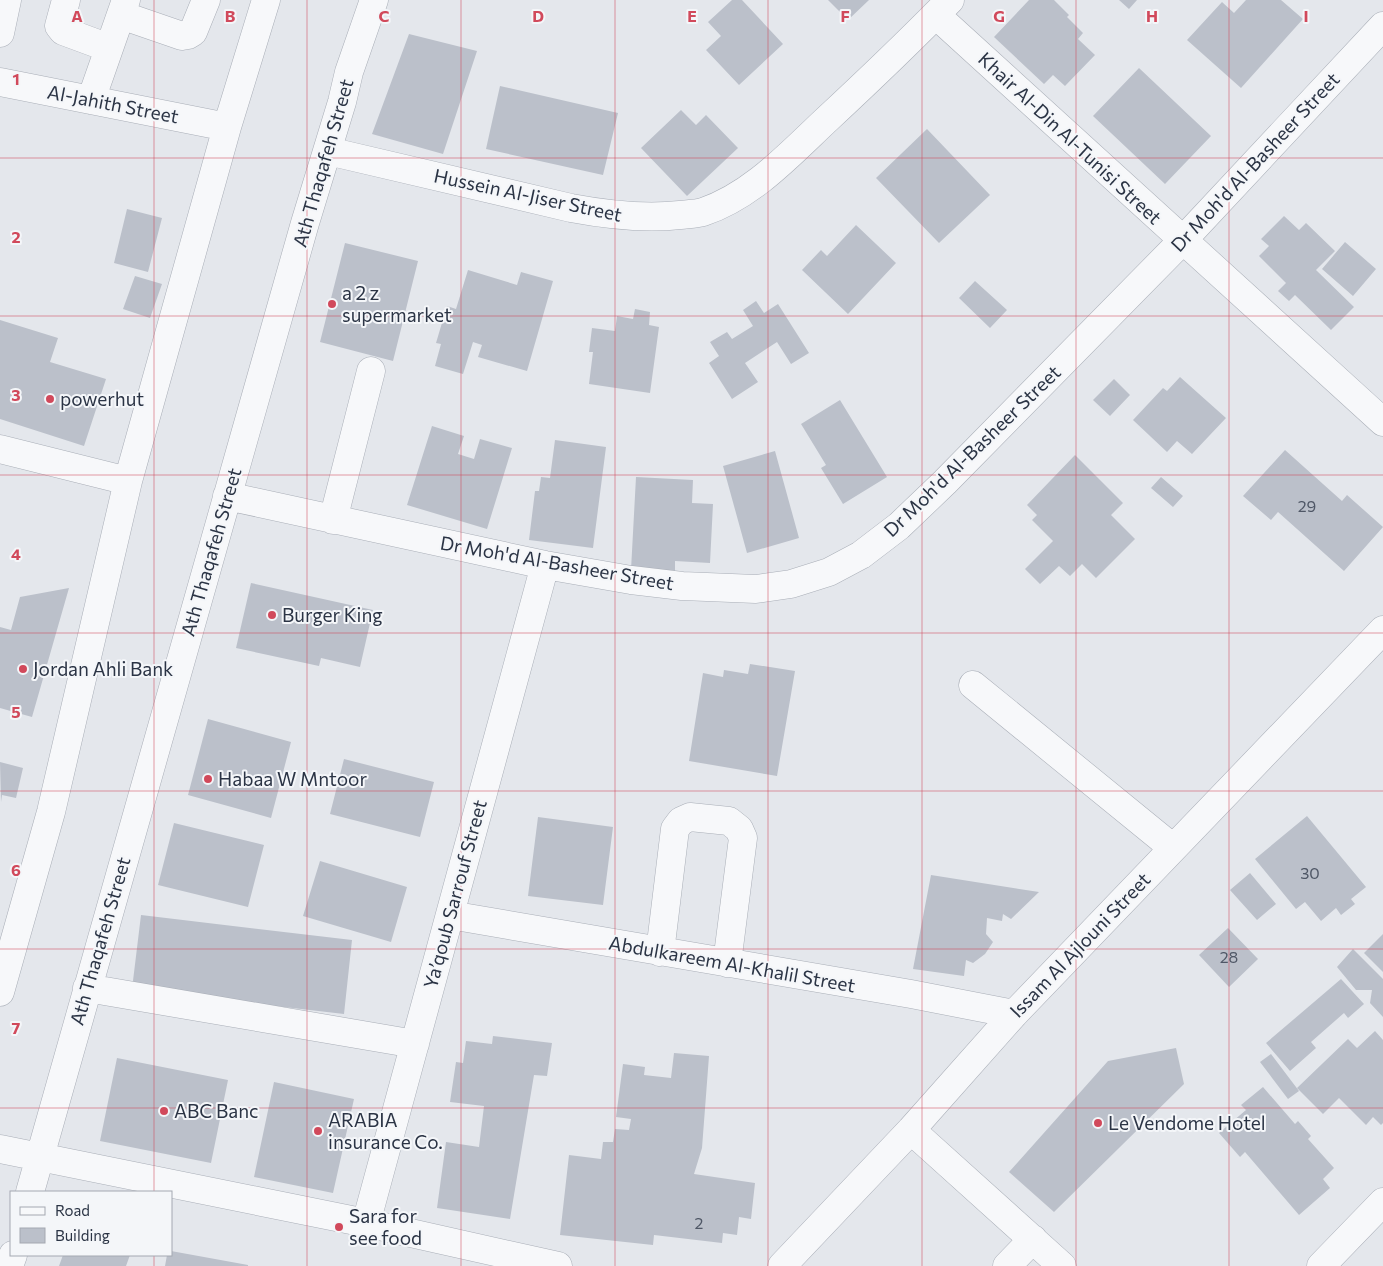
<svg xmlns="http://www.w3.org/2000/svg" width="1383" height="1266" font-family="Commissioner,sans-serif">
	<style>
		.building { fill: #bbc0ca }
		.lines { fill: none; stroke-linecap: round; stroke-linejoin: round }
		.minor-casing { stroke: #a9aeb7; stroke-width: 29 }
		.minor { stroke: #f7f8fa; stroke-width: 28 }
		.grid { fill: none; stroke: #d1495b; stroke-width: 1; stroke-opacity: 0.55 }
		.poi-dot { fill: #d1495b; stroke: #f4f6f9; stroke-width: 2 }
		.labels { text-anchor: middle; stroke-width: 4; stroke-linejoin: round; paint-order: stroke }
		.number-label { font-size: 16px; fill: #4f5766 }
		.street-label { font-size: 19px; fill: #2b3445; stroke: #f4f6f9 }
		.poi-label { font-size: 19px; fill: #2b3445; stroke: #f4f6f9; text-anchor: start }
		.grid-label { font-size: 16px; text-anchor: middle; font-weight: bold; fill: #d1495b; stroke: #f4f6f9; stroke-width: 4; stroke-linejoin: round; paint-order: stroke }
	</style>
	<rect width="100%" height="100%" fill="#e4e7ec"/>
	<path class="building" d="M 732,0 L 742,0 L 783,44 L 739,85 L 706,50 L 721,36 L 708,22 Z
		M 828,0 L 869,0 L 848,20 Z
		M 1029,0 L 1054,0 L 1069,15 L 1067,17 L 1083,33 L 1078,39 L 1095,55 L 1065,86 L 1053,75 L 1044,84 L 994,37 Z
		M 1119,0 L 1137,0 L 1129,9 Z
		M 1246,0 L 1281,0 L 1303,19 L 1241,88 L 1187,40 L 1222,2 L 1234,13 Z
		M 409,34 L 477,51 L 443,154 L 372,134 Z
		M 1139,68 L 1211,136 L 1165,184 L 1093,116 Z
		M 500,86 L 618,113 L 603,175 L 486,149 Z
		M 681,110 L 696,125 L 706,115 L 738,148 L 687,196 L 641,148 Z
		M 927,129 L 990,195 L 939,243 L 876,178 Z
		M 127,209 L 162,218 L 148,272 L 114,263 Z
		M 1284,216 L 1299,230 L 1306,223 L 1335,251 L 1316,270 L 1354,307 L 1331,330 L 1295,295 L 1289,301 L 1278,291 L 1286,283 L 1259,256 L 1269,246 L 1261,239 Z
		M 856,225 L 896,263 L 848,314 L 802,270 L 821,250 L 827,256 Z
		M 1345,242 L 1376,269 L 1353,296 L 1322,269 Z
		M 345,243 L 418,261 L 393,361 L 320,342 Z
		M 468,270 L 517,285 L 521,272 L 553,281 L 527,371 L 478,357 L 482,345 L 473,342 L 463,374 L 435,366 L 441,344 L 436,343 L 447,306 L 456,309 Z
		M 135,276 L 162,284 L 150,318 L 123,309 Z
		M 975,281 L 1007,310 L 990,328 L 959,298 Z
		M 756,301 L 764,313 L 778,304 L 809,353 L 791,364 L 777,342 L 745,363 L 758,382 L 732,399 L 709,363 L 719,356 L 710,342 L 727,332 L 732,339 L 753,326 L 743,310 Z
		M 635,309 L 650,312 L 649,325 L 659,327 L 650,393 L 589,384 L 593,352 L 589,352 L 592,328 L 615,331 L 617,316 L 633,319 Z
		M 0,320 L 58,338 L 50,362 L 106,379 L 84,446 L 0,419 Z
		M 1180,377 L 1226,418 L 1192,454 L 1177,441 L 1167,452 L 1133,420 L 1163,388 L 1167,391 Z
		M 1114,379 L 1130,395 L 1110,416 L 1093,400 Z
		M 840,400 L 887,477 L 843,504 L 821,468 L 826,465 L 801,424 Z
		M 432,426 L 464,436 L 458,454 L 474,459 L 480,439 L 512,448 L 487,529 L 407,505 Z
		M 555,440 L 606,447 L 593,548 L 529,540 L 535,491 L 539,491 L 541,477 L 550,478 Z
		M 1285,450 L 1342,501 L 1347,495 L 1383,527 L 1344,571 L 1278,512 L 1271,520 L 1243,496 Z
		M 775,451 L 799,538 L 747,553 L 723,466 Z
		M 1075,455 L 1123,503 L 1111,515 L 1135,539 L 1096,578 L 1082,564 L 1070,576 L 1059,566 L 1040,584 L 1025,569 L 1053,541 L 1032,520 L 1037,515 L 1027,505 Z
		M 636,477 L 693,480 L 692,503 L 713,504 L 710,563 L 675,561 L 675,572 L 631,570 Z
		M 1161,477 L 1183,496 L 1173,507 L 1151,488 Z
		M 251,583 L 373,610 L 360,667 L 321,658 L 319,666 L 236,648 Z
		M 69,588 L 32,717 L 0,708 L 0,627 L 11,630 L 20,597 Z
		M 750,664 L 795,671 L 777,776 L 689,761 L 703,673 L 723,677 L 724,670 L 748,674 Z
		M 208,719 L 291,742 L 271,818 L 188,795 Z
		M 344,759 L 434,782 L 420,837 L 330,814 Z
		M 0,762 L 23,768 L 16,798 L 2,795 L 1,802 Z
		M 1307,816 L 1366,887 L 1351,899 L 1355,904 L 1341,915 L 1336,908 L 1321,921 L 1305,902 L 1296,909 L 1255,859 Z
		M 538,817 L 613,827 L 603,905 L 528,896 Z
		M 174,823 L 264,845 L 248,907 L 158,885 Z
		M 320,861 L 407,887 L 391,942 L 303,916 Z
		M 1250,873 L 1276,904 L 1257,920 L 1230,890 Z
		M 931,875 L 1039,892 L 1011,919 L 1003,914 L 1002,921 L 987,918 L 986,934 L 993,942 L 985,954 L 973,963 L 966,960 L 964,976 L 913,969 Z
		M 141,915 L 352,940 L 344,1014 L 132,989 Z
		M 1228,928 L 1258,959 L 1229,987 L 1199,955 Z
		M 1383,934 L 1383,972 L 1364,953 Z
		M 1353,949 L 1383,979 L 1383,1017 L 1370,1003 L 1372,990 L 1356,990 L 1337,967 Z
		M 1341,979 L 1364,1004 L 1348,1018 L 1344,1013 L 1311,1042 L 1316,1048 L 1290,1071 L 1266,1043 Z
		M 1375,1031 L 1383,1040 L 1383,1123 L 1381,1125 L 1373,1117 L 1366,1125 L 1339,1098 L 1323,1114 L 1297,1088 L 1348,1039 L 1357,1048 Z
		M 493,1036 L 552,1043 L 547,1076 L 534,1075 L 510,1219 L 437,1208 L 446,1142 L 479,1147 L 484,1106 L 450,1102 L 456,1062 L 463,1063 L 466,1041 L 492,1044 Z
		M 1176,1048 L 1184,1084 L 1054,1212 L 1009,1172 L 1108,1061 Z
		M 674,1053 L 709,1056 L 702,1148 L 694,1174 L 755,1183 L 751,1219 L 739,1217 L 737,1235 L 723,1233 L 722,1243 L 654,1235 L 653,1245 L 560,1235 L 569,1155 L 601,1159 L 603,1142 L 613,1142 L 615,1129 L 629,1130 L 631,1119 L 616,1117 L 623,1064 L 645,1067 L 644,1075 L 671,1078 Z
		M 1271,1054 L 1299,1091 L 1288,1099 L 1260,1062 Z
		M 117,1058 L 228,1080 L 211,1163 L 100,1141 Z
		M 274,1082 L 354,1099 L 333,1193 L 254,1177 Z
		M 1263,1087 L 1295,1124 L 1298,1121 L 1311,1136 L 1308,1139 L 1334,1168 L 1323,1179 L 1330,1188 L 1299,1215 L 1245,1152 L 1240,1157 L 1219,1133 L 1246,1110 L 1241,1105 Z
		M 171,1251 L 248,1265 L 248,1266 L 165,1266 L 167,1255 L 171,1255 Z
		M 63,1255 L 130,1255 L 126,1266 L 59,1266 Z"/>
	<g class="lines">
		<defs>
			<path id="minor" d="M 66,0 L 59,26 L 63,31 L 109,48
				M 121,15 L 182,36 L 188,35 L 193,32 L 206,0
				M 936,15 L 1383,422
				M 0,33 L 7,0
				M 0,82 L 227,127
				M 91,100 L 126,0
				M 328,151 L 571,208 C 608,215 643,219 680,215 C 688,214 696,214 703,212 C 751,196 788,156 824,122 C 867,82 909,42 950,0
				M 0,449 L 128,481
				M 227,496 L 545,565 L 631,580 L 682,586 L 756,589 L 791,584 L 829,572 L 861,555 L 899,526 L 945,482 L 1182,241 L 1383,26
				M 333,520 L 371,371
				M 973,685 L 1173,848
				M 450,915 L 911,994 L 1014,1014
				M 660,952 L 675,829 L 681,821 L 690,817 L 729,821 L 739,829 L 743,838 L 727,963
				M 87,988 L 415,1044
				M 0,992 L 51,812 L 128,481 L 227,127 L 266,0
				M 911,1130 L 1062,1266
				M 0,1149 L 366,1223 L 558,1266
				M 30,1192 L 305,223 L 342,102 L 349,72 L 374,0
				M 366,1223 L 545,565
				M 9,1266 L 13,1255
				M 782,1266 L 911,1130 L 1014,1014 L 1383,630
				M 1007,1266 L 1033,1239
				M 1321,1266 L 1383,1202"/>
		</defs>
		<use href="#minor" class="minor-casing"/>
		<use href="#minor" class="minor"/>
	</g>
	<path class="grid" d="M 154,0 L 154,1192M 307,0 L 307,1266M 461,0 L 461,1266M 615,0 L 615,1266M 768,0 L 768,1266M 922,0 L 922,1266M 1076,0 L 1076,1266M 1229,0 L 1229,1266M 0,158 L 1383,158M 0,316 L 1383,316M 0,475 L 1383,475M 0,633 L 1383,633M 0,791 L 1383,791M 0,949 L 1383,949M 0,1108 L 1383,1108M 154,1255 L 154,1266"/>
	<g class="poi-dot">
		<circle cx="332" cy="304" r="5"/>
		<circle cx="50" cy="399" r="5"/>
		<circle cx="272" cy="615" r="5"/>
		<circle cx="23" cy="669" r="5"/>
		<circle cx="208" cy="779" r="5"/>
		<circle cx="164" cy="1111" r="5"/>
		<circle cx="1098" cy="1123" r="5"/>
		<circle cx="318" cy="1131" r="5"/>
		<circle cx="339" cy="1227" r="5"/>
	</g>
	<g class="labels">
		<g class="number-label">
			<text x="1307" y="512">29</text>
			<text x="1310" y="879">30</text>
			<text x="1229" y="963">28</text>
			<text x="699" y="1229">2</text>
		</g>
		<g class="street-label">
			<text transform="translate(113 104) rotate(11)" y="7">Al-Jahith Street</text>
			<text transform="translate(1070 138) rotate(43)" y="7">Khair Al-Din Al-Tunisi Street</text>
			<text transform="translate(1255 162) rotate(-47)" y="7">Dr Moh'd Al-Basheer Street</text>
			<text transform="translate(323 163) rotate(-74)" y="7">Ath Thaqafeh Street</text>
			<text transform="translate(528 195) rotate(12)" y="7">Hussein Al-Jiser Street</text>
			<text transform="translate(972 451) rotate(-44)" y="7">Dr Moh'd Al-Basheer Street</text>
			<text transform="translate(211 552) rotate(-74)" y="7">Ath Thaqafeh Street</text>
			<text transform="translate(557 563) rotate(10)" y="7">Dr Moh'd Al-Basheer Street</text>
			<text transform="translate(455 894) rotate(-75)" y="7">Ya’qoub Sarrouf Street</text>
			<text transform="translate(100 941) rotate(-74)" y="7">Ath Thaqafeh Street</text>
			<text transform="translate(1080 945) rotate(-46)" y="7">Issam Al Ajlouni Street</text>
			<text transform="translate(732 964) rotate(10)" y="7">Abdulkareem Al-Khalil Street</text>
		</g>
		<g class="poi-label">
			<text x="342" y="300">a 2 z<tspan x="342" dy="22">supermarket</tspan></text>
			<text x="60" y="406">powerhut</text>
			<text x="282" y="622">Burger King</text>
			<text x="33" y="676">Jordan Ahli Bank</text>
			<text x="218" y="786">Habaa W Mntoor</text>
			<text x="174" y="1118">ABC Banc</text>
			<text x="328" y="1127">ARABIA<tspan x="328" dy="22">insurance Co.</tspan></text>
			<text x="1108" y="1130">Le Vendome Hotel</text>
			<text x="349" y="1223">Sara for<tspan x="349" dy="22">see food</tspan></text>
		</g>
	</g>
	<g class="grid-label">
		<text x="77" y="22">A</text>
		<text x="230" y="22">B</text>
		<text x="384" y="22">C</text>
		<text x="538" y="22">D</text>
		<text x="692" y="22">E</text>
		<text x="845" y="22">F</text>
		<text x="999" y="22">G</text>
		<text x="1152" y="22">H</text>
		<text x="1306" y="22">I</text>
		<text x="16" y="85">1</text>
		<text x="16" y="243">2</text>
		<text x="16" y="401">3</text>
		<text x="16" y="560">4</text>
		<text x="16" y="718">5</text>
		<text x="16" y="876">6</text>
		<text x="16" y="1034">7</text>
	</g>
	<rect x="10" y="1191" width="162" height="65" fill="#f4f6f9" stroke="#a4a8b1"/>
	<rect x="20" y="1207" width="25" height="8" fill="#f7f8fa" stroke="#a4a8b1"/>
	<text x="55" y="1216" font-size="15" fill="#2b3445">Road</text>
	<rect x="20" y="1228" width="25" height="15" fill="#bbc0ca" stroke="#a4a8b1"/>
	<text x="55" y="1241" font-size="15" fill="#2b3445">Building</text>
</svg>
